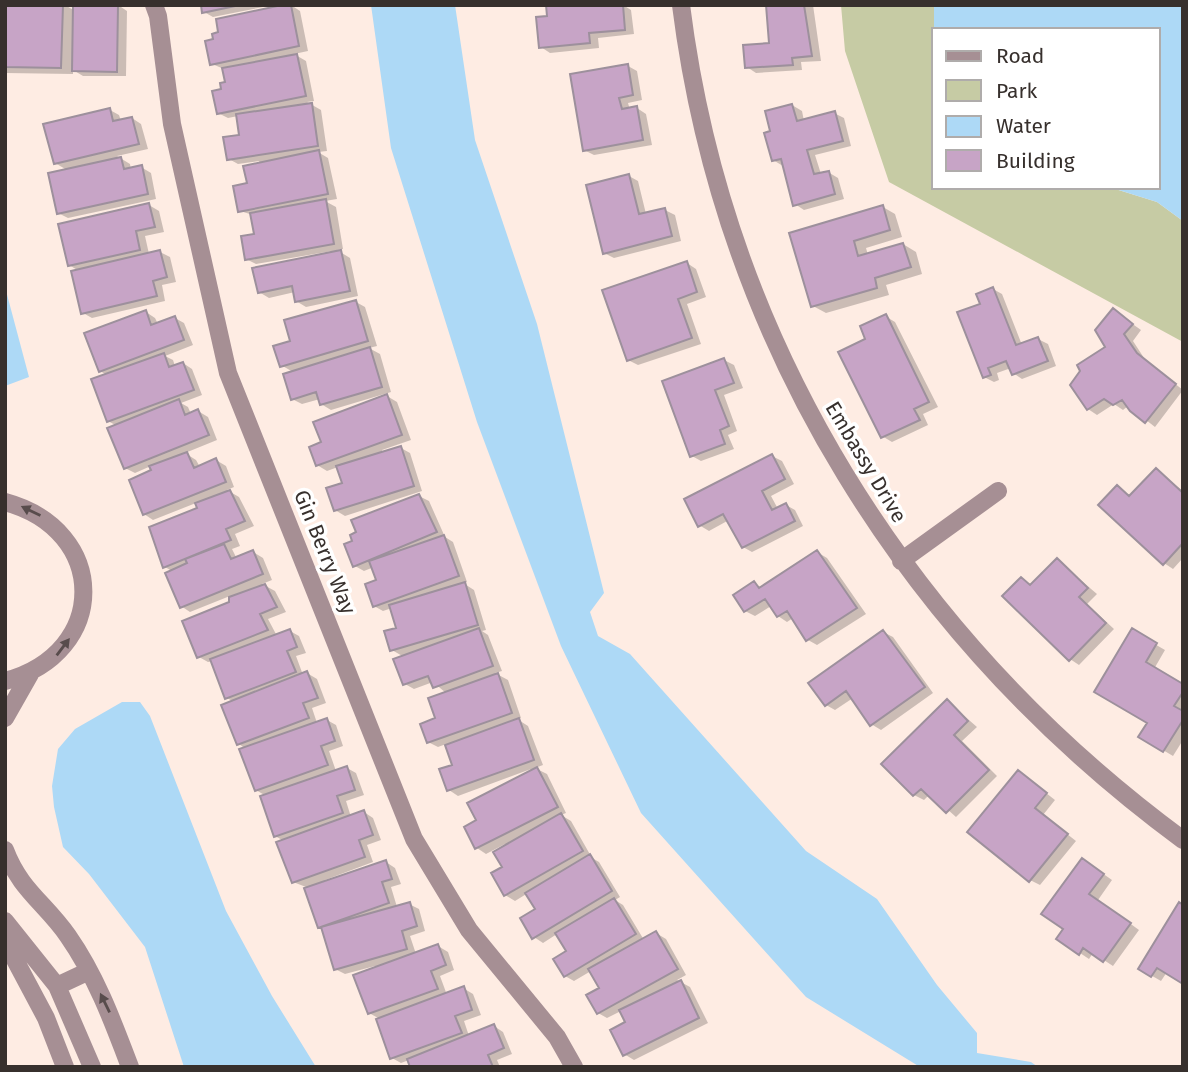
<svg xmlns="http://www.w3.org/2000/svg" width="1188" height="1072" font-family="'Fira Sans',sans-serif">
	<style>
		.green { fill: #c6cba4 }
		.water { fill: #add9f6 }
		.shadow { fill: #0003 }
		.building { fill: #c7a4c6; stroke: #9d909c; stroke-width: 2 }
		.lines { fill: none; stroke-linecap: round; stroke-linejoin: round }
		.minor { stroke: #a68f94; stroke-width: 18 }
		.oneway { fill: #584c4c }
		.labels { text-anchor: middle; stroke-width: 7; stroke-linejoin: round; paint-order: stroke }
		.street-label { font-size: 21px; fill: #37302d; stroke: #fff }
	</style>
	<rect width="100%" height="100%" fill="#feece3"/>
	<path class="green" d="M 841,5 L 934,5 L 934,187 L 1109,187 L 1157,202 L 1183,221 L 1183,342 L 889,182 L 845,51 Z"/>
	<path class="water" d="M 371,5 L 455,5 L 475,140 L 537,324 L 604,593 L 590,612 L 598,636 L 630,654 L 806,851 L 877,899 L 937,985 L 977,1033 L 977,1053 L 1031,1062 L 1038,1067 L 920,1067 L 806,997 L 641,813 L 561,646 L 477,422 L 391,148 Z
		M 934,5 L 1183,5 L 1183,221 L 1157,202 L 1109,187 L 1158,187 L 1158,30 L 934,30 L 934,64 Z
		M 5,287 L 29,377 L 5,386 Z
		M 122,702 L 140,702 L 150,716 L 226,911 L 272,996 L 316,1067 L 184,1067 L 145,947 L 89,874 L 63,847 L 54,807 L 52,786 L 58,749 L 75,729 Z"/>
	<path class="shadow" d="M 5,5 L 65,5 L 75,11 L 75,5 L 118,5 L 127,11 L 126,76 L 83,76 L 73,70 L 73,74 L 5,73 Z
		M 202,5 L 291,5 L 300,11 L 308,51 L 294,54 L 306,61 L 314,101 L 307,102 L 321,110 L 327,151 L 318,152 L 328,158 L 337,199 L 325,201 L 336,207 L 343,249 L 337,250 L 350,258 L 358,296 L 306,307 L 296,301 L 295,292 L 269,298 L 259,292 L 332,254 L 332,251 L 256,264 L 246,259 L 256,236 L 253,215 L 240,211 L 260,164 L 259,161 L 238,164 L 229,159 L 241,136 L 238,116 L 228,118 L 218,113 L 227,83 L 224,69 L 212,64 L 273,9 L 273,5 L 213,17 L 204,12 Z
		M 623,5 L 631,10 L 634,34 L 598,38 L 599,48 L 550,53 L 541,47 L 549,17 Z
		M 768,5 L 813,5 L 821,61 L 801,62 L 802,70 L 756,73 L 747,67 L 770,44 Z
		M 628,66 L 637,71 L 642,100 L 628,103 L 630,110 L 637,108 L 646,114 L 652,145 L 594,155 L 584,150 Z
		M 792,105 L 802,111 L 804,121 L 834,113 L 844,118 L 851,146 L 815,155 L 821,174 L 828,172 L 838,178 L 844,199 L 804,210 L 795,204 L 783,166 L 773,160 L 772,132 Z
		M 110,110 L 119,115 L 121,121 L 132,118 L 141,124 L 148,149 L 117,156 L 130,164 L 131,170 L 141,167 L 151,173 L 156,199 L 68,218 L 58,213 L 67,170 L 55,163 Z
		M 629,176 L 638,181 L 646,214 L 665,210 L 675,215 L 681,241 L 614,258 L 604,253 Z
		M 149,205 L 159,211 L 164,232 L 145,236 L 149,254 L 160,252 L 170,257 L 176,282 L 162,285 L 165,301 L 92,318 L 83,313 L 79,271 L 69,265 Z
		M 883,207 L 895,214 L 902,237 L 866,248 L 868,255 L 903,244 L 916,252 L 922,274 L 886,285 L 889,295 L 826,313 L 813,306 L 792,234 Z
		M 687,263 L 696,269 L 706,297 L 687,304 L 701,344 L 638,365 L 628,360 Z
		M 993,289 L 1002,294 L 1022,345 L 1038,339 L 1048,344 L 1056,366 L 1022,379 L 1013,373 L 1011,368 L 997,373 L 999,380 L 994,382 L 984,377 L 982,305 Z
		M 356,302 L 365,307 L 377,346 L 369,348 L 380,354 L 391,392 L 331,410 L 321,404 L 320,399 L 302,404 L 292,399 L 293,372 L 281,365 Z
		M 1113,310 L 1141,330 L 1133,341 L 1146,361 L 1183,390 L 1155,427 L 1128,406 L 1123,410 L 1114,404 L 1097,415 L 1088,409 L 1108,347 Z
		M 146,312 L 155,318 L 158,324 L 175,318 L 184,323 L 193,345 L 165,356 L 173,360 L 175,366 L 183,363 L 192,369 L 202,395 L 181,403 L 188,407 L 191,414 L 198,411 L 208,417 L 217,440 L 185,453 L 196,460 L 200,467 L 216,460 L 226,466 L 234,487 L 227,490 L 239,497 L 254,526 L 235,534 L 240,546 L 232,549 L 237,559 L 253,552 L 263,558 L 272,580 L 262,584 L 275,591 L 286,612 L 268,619 L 277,636 L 290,631 L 299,636 L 306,653 L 296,656 L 303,675 L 307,673 L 317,679 L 326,703 L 312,708 L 317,723 L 327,720 L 336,725 L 343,746 L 329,751 L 336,771 L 347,768 L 356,773 L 364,795 L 346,801 L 351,817 L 364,812 L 373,818 L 381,840 L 367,845 L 373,862 L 325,880 L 326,883 L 386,862 L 395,868 L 401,884 L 391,887 L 397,907 L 409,904 L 419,909 L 425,931 L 410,936 L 416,954 L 438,946 L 448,952 L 454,970 L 440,976 L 447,995 L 463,988 L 473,994 L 481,1015 L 464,1021 L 469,1036 L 494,1026 L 503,1032 L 512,1054 L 497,1060 L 500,1067 L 412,1067 L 409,1060 L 401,1063 L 392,1058 L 380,1019 L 369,1013 L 375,966 L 345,974 L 335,969 L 324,929 L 319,927 L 306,887 L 293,882 L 284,841 L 275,836 L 266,796 L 256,790 L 246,749 L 239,744 L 234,702 L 227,698 L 213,661 L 208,662 L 199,657 L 230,603 L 230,596 L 190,612 L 181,606 L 172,571 L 165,567 L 199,509 L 196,503 L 153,520 L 144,514 L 153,471 L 151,466 L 135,473 L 125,468 L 117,426 L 108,421 L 107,375 L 100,371 Z
		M 885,316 L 895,322 L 938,407 L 923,414 L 928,425 L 892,442 L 882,436 L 868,340 Z
		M 724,360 L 734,365 L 743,388 L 724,395 L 737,431 L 728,435 L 734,449 L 701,461 L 692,456 Z
		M 387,396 L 397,402 L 411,440 L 382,450 L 383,453 L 401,448 L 410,453 L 422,491 L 345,516 L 335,510 L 344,485 L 338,467 L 327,471 L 317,465 L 323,443 Z
		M 772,456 L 782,461 L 794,484 L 771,496 L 778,509 L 786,505 L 795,510 L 803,526 L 752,552 L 743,547 L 729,520 L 709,531 L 699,525 Z
		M 1156,470 L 1183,491 L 1183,558 L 1173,569 L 1164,563 L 1117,487 L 1131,497 Z
		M 419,496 L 429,501 L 445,537 L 453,542 L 467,582 L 463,583 L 474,590 L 486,630 L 482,631 L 488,635 L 502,671 L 495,673 L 508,680 L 521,718 L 517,719 L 528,726 L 543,765 L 535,768 L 547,774 L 566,813 L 561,815 L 571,821 L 592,858 L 599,862 L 620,897 L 615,900 L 623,905 L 644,940 L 656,933 L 666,939 L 686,975 L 677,980 L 690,987 L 708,1023 L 634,1060 L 624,1054 L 627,1023 L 621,1011 L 607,1018 L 598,1013 L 601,988 L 591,971 L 574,981 L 565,976 L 568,952 L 557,934 L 543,943 L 534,937 L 537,910 L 528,893 L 515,901 L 505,895 L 505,844 L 486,854 L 477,848 L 478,821 L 531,769 L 458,796 L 449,790 L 454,766 L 446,744 L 438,747 L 428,742 L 446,693 L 433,682 L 414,689 L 405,684 L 404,657 L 392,650 L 398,629 L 392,608 L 383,611 L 374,606 L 379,582 L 374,567 L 364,571 L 355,566 L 354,542 Z
		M 817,552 L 827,558 L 866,614 L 817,645 L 808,640 L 793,618 L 787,622 L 778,616 L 771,606 L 755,616 L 745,611 L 754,583 L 762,588 Z
		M 1057,560 L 1097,594 L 1087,604 L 1114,629 L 1079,665 L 1070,659 L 1021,579 L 1032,586 Z
		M 1132,631 L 1165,650 L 1154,669 L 1183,686 L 1183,740 L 1173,756 L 1141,737 L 1149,722 Z
		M 883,632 L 893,637 L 933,693 L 881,730 L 871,724 L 853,698 L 835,710 L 826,705 Z
		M 947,701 L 977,727 L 962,741 L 997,776 L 956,817 L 930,794 L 924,800 L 914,795 Z
		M 1027,778 L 1055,800 L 1043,815 L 1076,841 L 1040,885 L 1030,880 Z
		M 1092,866 L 1112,880 L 1098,900 L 1139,930 L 1113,966 L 1093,953 L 1089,959 L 1080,953 Z
		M 1183,907 L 1167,972 L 1161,981 L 1140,969 Z"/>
	<path class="building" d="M 5,5 L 63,5 L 61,68 L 5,67 Z
		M 73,5 L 118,5 L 117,72 L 72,71 Z
		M 201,5 L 240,5 L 202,13 Z
		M 282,5 L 291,5 L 299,46 L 210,65 L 205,41 L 213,39 L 212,34 L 218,32 L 216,19 Z
		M 546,5 L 623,5 L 625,30 L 589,33 L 590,43 L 539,48 L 536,17 L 547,16 Z
		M 766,5 L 804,5 L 812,56 L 792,58 L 793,65 L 745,68 L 743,45 L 769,43 Z
		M 297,54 L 306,96 L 217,114 L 212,91 L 221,89 L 220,83 L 225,82 L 222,68 Z
		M 628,64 L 633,95 L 619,98 L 622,109 L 637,106 L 643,140 L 583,151 L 570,74 Z
		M 312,103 L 318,146 L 227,160 L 223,137 L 239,135 L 236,114 Z
		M 792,104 L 797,121 L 835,111 L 843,141 L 807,150 L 814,174 L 829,171 L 835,194 L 793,206 L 781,159 L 772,161 L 764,133 L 770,131 L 765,111 Z
		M 110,108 L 113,121 L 132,117 L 139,144 L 54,164 L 43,124 Z
		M 319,150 L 328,194 L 238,212 L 233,186 L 247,183 L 243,166 Z
		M 121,157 L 124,169 L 142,165 L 148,194 L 57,214 L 48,173 Z
		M 629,174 L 639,214 L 665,208 L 672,236 L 603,254 L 586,185 Z
		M 326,199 L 334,244 L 245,260 L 241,236 L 254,234 L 250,213 Z
		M 149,203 L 155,227 L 136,231 L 140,250 L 68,266 L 58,224 Z
		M 883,205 L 890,230 L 854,241 L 858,256 L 903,243 L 911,267 L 875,278 L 877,288 L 811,307 L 789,233 Z
		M 160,250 L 167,277 L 153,281 L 157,296 L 81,314 L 71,271 Z
		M 341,250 L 350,291 L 295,302 L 292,286 L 258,293 L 252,268 Z
		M 687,261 L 697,292 L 678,299 L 692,338 L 627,361 L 602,290 Z
		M 993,287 L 1016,345 L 1038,337 L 1048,361 L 1012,375 L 1006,361 L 988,368 L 991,375 L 983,378 L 957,312 L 980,304 L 976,294 Z
		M 356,300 L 368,341 L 280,367 L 273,346 L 290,341 L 284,320 Z
		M 1113,308 L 1133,324 L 1124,334 L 1137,353 L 1176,384 L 1145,423 L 1130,411 L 1122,400 L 1113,405 L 1104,399 L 1087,410 L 1070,385 L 1080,371 L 1077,365 L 1105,347 L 1095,330 Z
		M 146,310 L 151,325 L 175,316 L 184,340 L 99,372 L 84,333 Z
		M 886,314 L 929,402 L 914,409 L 920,420 L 881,438 L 838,352 L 865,339 L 860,326 Z
		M 370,347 L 382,387 L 320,405 L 316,392 L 291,400 L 283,374 Z
		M 164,353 L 169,367 L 183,362 L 194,390 L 107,422 L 91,379 Z
		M 724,358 L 734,383 L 715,390 L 729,426 L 720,430 L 725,444 L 690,457 L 662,381 Z
		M 387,394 L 402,435 L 316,466 L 309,447 L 321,442 L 313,422 Z
		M 179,399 L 185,415 L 198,409 L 209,435 L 124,469 L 107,428 Z
		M 401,446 L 414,486 L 334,511 L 326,488 L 342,483 L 336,466 Z
		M 187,452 L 194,468 L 216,458 L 226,482 L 143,515 L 129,480 L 151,470 L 149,466 Z
		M 772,454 L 785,479 L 762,491 L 772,510 L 786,503 L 795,521 L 742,548 L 723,514 L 698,527 L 684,499 Z
		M 1156,468 L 1183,493 L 1183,543 L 1163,565 L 1098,505 L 1117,485 L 1129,496 Z
		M 230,490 L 245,521 L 226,529 L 231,540 L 163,568 L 149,527 L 197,508 L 195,503 Z
		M 419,494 L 437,532 L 353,567 L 344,544 L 352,541 L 350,535 L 356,532 L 351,520 Z
		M 444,535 L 459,576 L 373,607 L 365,584 L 376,580 L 369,561 Z
		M 224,544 L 231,559 L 253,550 L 263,574 L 180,608 L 165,573 L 187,563 L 185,559 Z
		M 817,550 L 857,608 L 806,641 L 787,611 L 777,617 L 765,599 L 744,612 L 733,595 L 754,581 L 759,588 Z
		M 1057,558 L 1088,588 L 1079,597 L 1106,623 L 1069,661 L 1002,596 L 1021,577 L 1030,585 Z
		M 465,582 L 478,625 L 390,651 L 384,631 L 396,628 L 389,605 Z
		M 265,584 L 277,607 L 260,614 L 268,630 L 197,658 L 182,621 L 229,602 L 229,597 Z
		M 479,628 L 493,666 L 433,688 L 428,676 L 403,685 L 393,659 Z
		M 1132,628 L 1157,643 L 1146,662 L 1183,684 L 1183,692 L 1174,706 L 1183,711 L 1183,720 L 1163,752 L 1138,737 L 1147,723 L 1094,692 Z
		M 290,629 L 297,647 L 287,651 L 296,672 L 225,699 L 210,659 Z
		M 883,630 L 925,687 L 870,726 L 846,691 L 825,706 L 808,683 Z
		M 307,671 L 318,698 L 303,703 L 309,718 L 237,745 L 221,705 Z
		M 498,673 L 512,713 L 427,743 L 420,724 L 435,718 L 428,698 Z
		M 947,699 L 968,721 L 954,735 L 989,770 L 946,813 L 921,789 L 913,796 L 881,764 Z
		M 327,718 L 335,741 L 321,746 L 328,765 L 255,791 L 239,749 Z
		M 519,718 L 534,760 L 447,791 L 439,769 L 452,765 L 445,745 Z
		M 347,766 L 355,790 L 337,796 L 343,813 L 274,837 L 260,796 Z
		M 537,767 L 558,807 L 475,849 L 464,827 L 476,820 L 467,803 Z
		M 1018,770 L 1047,793 L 1035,808 L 1068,834 L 1029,882 L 967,832 Z
		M 364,810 L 373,835 L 359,840 L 365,857 L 292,883 L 276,842 Z
		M 561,813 L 583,851 L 504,896 L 491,873 L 502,867 L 493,852 Z
		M 590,854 L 612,891 L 532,939 L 520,918 L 535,909 L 525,893 Z
		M 1082,858 L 1104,874 L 1089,894 L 1131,923 L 1103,962 L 1083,948 L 1079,955 L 1056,939 L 1063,929 L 1041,914 Z
		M 386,860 L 392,879 L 382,882 L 389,903 L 318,928 L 304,888 Z
		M 614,898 L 636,934 L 564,977 L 553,959 L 566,951 L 555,933 Z
		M 410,902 L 417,926 L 402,931 L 407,949 L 334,970 L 321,927 Z
		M 1179,902 L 1183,905 L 1183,984 L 1157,968 L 1151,977 L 1138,969 Z
		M 656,931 L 678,969 L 597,1014 L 586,995 L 599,988 L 588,969 Z
		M 438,944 L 446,965 L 431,971 L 438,989 L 368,1014 L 353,975 Z
		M 681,980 L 699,1018 L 623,1056 L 610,1030 L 625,1022 L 619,1010 Z
		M 464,986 L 472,1010 L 455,1016 L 462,1033 L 390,1059 L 376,1019 Z
		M 494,1024 L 504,1048 L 488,1055 L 493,1067 L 410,1067 L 407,1059 Z"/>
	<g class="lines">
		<path class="minor" d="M 154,5 L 158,16 L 172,124 L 228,373 L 414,839 L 469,930 L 557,1037 L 574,1067
			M 681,5 C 724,346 909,638 1183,840
			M 5,502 C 109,530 110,653 5,681
			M 901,561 L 998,491
			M 5,718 L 30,674
			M 5,850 C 20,890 45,903 68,936 C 96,976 113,1022 130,1067
			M 5,921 L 57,986 L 89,971
			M 5,941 L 46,1018 L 65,1067
			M 57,986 L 92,1067"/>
	</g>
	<defs><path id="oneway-solid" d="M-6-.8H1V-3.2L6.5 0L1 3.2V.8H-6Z" transform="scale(1.75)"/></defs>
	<g class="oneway">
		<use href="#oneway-solid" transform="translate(31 511) rotate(-154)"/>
		<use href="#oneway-solid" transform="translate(63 647) rotate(-53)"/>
		<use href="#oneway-solid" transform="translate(105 1003) rotate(-116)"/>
	</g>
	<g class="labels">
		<g class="street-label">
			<text transform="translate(866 462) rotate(59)" y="7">Embassy Drive</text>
			<text transform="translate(325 552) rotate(68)" y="7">Gin Berry Way</text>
		</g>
	</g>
	<rect width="1188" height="1072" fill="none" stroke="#37302d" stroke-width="14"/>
	<rect x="932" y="28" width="228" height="161" fill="#ffffff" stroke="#afacab" stroke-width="2"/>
	<rect x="946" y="51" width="35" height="10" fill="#a68f94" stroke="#afacab" stroke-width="2"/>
	<text x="996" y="63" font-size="21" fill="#37302d">Road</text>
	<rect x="946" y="80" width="35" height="21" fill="#c6cba4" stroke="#afacab" stroke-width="2"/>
	<text x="996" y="98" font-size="21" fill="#37302d">Park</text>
	<rect x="946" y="116" width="35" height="21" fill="#add9f6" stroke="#afacab" stroke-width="2"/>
	<text x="996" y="133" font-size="21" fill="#37302d">Water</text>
	<rect x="946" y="150" width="35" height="21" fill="#c7a4c6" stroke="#afacab" stroke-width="2"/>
	<text x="996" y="168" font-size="21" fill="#37302d">Building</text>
</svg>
